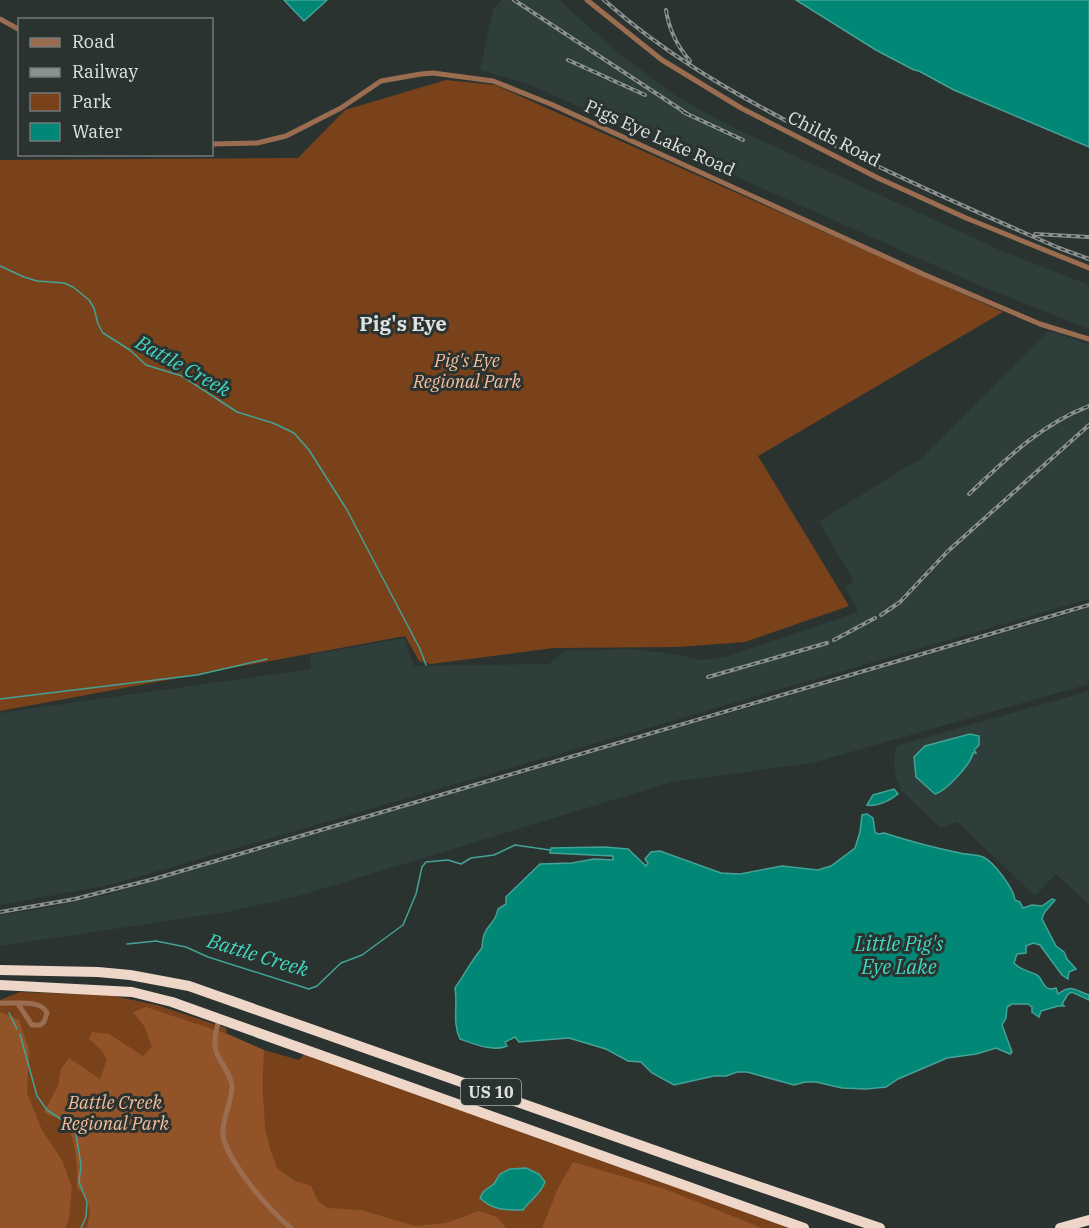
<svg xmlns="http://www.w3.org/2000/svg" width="1089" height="1228" font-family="'IBM Plex Serif',serif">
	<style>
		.built { fill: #2e3e3a }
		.green { fill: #7a421b }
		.forest { fill: #925328 }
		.water { fill: #018776; stroke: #43a396; stroke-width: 1.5 }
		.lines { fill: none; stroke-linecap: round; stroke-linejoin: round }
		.stream { stroke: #43a396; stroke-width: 1.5 }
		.street { stroke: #9b6d50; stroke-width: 5 }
		.highway { stroke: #eed7c9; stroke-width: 10 }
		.rail-casing { stroke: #8b9190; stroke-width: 4 }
		.rail { stroke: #2b3331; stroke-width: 1.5; stroke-dasharray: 4.5; stroke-linecap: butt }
		.labels { text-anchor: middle; stroke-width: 6; stroke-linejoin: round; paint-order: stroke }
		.shield { fill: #2b3331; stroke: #a8aead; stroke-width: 1.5 }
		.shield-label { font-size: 16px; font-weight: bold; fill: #dee3e2 }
		.street-label { font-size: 18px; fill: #dee3e2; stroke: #2b3331 }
		.park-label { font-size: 18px; font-style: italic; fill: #f4bd9b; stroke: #2b3331 }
		.neighbourhood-label { font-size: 20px; font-weight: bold; fill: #dee3e2; stroke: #2b3331 }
		.water-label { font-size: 20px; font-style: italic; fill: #40dac2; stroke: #2b3331 }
	</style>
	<rect width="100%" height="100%" fill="#2b3331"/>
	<path class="built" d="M 502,0 L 559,0 L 619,54 L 679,98 L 732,127 L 1000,250 L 1089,285 L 1089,329 L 981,286 L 528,84 L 480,70 L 493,9 Z
		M 1048,331 L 1089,344 L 1089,599 L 110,885 L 0,905 L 0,713 L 311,669 L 310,655 L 404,638 L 414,666 L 549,664 L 564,651 L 632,649 L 667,653 L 703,660 L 726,657 L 858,612 L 845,587 L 854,582 L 819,521 L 923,457 Z
		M 1089,608 L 1089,684 L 812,763 L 672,782 L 302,895 L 227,912 L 0,946 L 0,915 L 46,908 L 106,895 Z
		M 1089,691 L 1089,905 L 1056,874 L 1035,896 L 957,822 L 940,828 L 902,791 L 896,778 L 894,763 L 896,746 Z"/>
	<path class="green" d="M 446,80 L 495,85 L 1003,312 L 758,456 L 849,606 L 745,642 L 678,647 L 553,648 L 431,664 L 419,661 L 405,636 L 0,711 L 0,160 L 298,158 L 345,110 Z
		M 20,992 L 109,995 L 157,1005 L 226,1028 L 240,1117 L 263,1098 L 264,1050 L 299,1060 L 310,1048 L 793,1228 L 0,1228 L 0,1000 Z"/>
	<path class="forest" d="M 146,1007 L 230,1035 L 264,1050 L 263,1093 L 265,1127 L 270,1149 L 277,1168 L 295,1181 L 311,1186 L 318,1201 L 328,1208 L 361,1210 L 415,1226 L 446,1223 L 479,1211 L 497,1217 L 506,1228 L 87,1228 L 90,1210 L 86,1196 L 77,1188 C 77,1170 78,1133 61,1120 C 56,1116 50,1117 44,1112 L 58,1086 L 61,1069 L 69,1058 L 100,1079 L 107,1060 L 101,1050 L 89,1039 L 92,1032 L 109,1034 L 143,1056 L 152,1047 L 144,1026 L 133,1012 Z
		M 0,1012 L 19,1020 L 29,1050 L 27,1093 L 42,1130 L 62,1160 L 72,1187 L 69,1219 L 65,1228 L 0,1228 Z
		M 573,1162 L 665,1189 L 762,1228 L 542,1228 L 559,1186 Z"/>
	<path class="water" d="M 284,0 L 327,0 L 304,21 Z
		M 796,0 L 1089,0 L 1089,147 L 954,90 L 919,71 L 914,70 L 876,50 Z
		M 970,734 L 979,736 L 979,745 L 974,750 L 976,753 L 973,753 C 971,764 946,791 935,794 L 916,777 L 914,757 L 925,746 Z
		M 894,789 L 898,794 C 890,801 876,807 867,805 L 873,795 Z
		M 867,814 L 873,818 L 875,832 L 878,834 L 884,833 C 909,841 935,848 960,853 C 967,855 977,854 983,857 C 994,862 1014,889 1015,900 L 1020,902 L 1023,908 L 1032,905 L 1042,906 L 1052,899 L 1055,900 L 1044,913 L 1042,919 L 1056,946 L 1064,952 L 1067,959 L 1076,969 L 1069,972 L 1068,979 L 1062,975 L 1040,945 L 1033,943 L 1026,946 L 1026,953 L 1017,954 L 1014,963 C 1021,971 1028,970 1037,975 C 1042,978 1042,984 1046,987 C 1050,990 1052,989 1056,988 L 1058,994 C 1072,984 1074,990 1089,995 L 1089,1000 L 1072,992 L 1068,994 L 1062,1004 L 1064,1006 L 1058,1006 L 1041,1011 L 1039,1017 L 1032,1012 L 1032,1007 L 1028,1004 L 1012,1004 L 1007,1007 L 1006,1018 L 1002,1025 L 1012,1052 L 1010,1054 L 996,1048 L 976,1054 L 947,1058 L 898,1079 L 886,1087 L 866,1089 L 842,1088 L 816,1082 L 805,1082 L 794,1085 L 747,1072 L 737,1072 L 726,1076 L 714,1076 L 674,1085 L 652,1073 L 641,1062 L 628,1061 L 606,1049 L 569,1038 L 519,1042 L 515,1037 L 505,1042 L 507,1046 C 493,1052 474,1044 460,1039 C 452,1023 458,1005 455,988 C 465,974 471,961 482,948 C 483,923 495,927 498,909 L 506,904 L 506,897 L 540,864 L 572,863 L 594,859 L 613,860 L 613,856 L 550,853 L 551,848 L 605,847 L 628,849 L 646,866 L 648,863 L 645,859 L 651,852 L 660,851 L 721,873 L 740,874 L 782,866 L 818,870 L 831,866 L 855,848 L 860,832 L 862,815 Z
		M 526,1168 L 539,1174 L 545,1182 C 540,1195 531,1199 523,1210 C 507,1210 493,1211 480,1198 L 484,1191 L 494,1184 L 500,1174 L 510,1169 Z"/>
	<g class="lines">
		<path class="stream" d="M 0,266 L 24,277 L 37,281 L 64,283 L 73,287 L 89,300 L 94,308 L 98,324 L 103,333 L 130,350 L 146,365 L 182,376 L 237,412 L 273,423 L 294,433 L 309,450 L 347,510 L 420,649 L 426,665
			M 0,699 L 197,675 L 267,659
			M 127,944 L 156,941 L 186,947 L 208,957 L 309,989 L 317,986 L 341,963 L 362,955 L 403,925 L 416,894 L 422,867 L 426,862 L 448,860 L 461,864 L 471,858 L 494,855 L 515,845 L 550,850
			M 9,1013 L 17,1029
			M 20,1034 L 37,1096 L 47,1110 L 75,1128 L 81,1165 L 79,1182 L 87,1202 L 86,1217 L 81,1228"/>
		<path class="street" d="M 587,0 L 662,60 L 741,108 L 878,178 L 966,218 L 1089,268
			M 0,19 L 20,30
			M 212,144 L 257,143 L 286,136 L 341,108 L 381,81 L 421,74 L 433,73 L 493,81 L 553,105 L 923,274 L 1040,324 L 1089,339
			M 0,1003 C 13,1004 42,999 47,1013 L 44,1022 L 40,1025 L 32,1025 L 18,1004
			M 219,1019 C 217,1027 214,1038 215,1046 C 216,1059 230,1071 232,1085 C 233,1100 221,1121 223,1135 C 228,1163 269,1210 291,1228"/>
		<path class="highway" d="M 0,970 L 98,972 L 130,975 L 189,986 L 699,1166 L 880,1228
			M 0,985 L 132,992 L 172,1002 L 804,1228
			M 1060,1228 L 1089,1220"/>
		<defs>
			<path id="rail" d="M 514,0 L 689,115
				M 604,0 C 663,53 731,92 802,129 C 886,172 972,210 1059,248 L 1089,259
				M 666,10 C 669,30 677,46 690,61
				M 568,60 L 645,95
				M 683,112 L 743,140
				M 1035,234 L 1089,237
				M 969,494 C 1005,460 1041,424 1089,406
				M 881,615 L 900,602 L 948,551 L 1089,425
				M 834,640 L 875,618
				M 708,677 L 827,643
				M 0,912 L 75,899 L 154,879 L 1089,605"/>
		</defs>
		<use href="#rail" class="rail-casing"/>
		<use href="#rail" class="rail"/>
	</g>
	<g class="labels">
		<rect class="shield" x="461" y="1079" width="60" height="26" rx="4.5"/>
		<g class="shield-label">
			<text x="491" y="1098">US 10</text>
		</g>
		<g class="street-label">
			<text transform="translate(660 138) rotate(24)" y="6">Pigs Eye Lake Road</text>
			<text transform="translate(834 139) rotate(27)" y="6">Childs Road</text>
		</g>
		<g class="park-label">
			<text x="467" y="367">Pig's Eye<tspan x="467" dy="21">Regional Park</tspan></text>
			<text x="115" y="1109">Battle Creek<tspan x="115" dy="21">Regional Park</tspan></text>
		</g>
		<g class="neighbourhood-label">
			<text x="403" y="331">Pig's Eye</text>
		</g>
		<g class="water-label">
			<text transform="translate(183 366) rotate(29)" y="7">Battle Creek</text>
			<text x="899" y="951">Little Pig's<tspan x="899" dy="23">Eye Lake</tspan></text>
			<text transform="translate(258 955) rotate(17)" y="7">Battle Creek</text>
		</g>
	</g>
	<rect x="18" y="18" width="195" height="138" fill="#2b3331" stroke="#737978" stroke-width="1.5"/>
	<rect x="30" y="38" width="30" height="9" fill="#9b6d50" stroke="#737978" stroke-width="1.5"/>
	<text x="72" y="48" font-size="18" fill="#dee3e2">Road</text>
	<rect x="30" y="68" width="30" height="9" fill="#8b9190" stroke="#737978" stroke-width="1.5"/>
	<text x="72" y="78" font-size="18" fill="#dee3e2">Railway</text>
	<rect x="30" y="93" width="30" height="18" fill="#7a421b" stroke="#737978" stroke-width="1.5"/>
	<text x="72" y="108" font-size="18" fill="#dee3e2">Park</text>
	<rect x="30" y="123" width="30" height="18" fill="#018776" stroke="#737978" stroke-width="1.5"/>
	<text x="72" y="138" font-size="18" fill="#dee3e2">Water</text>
</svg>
